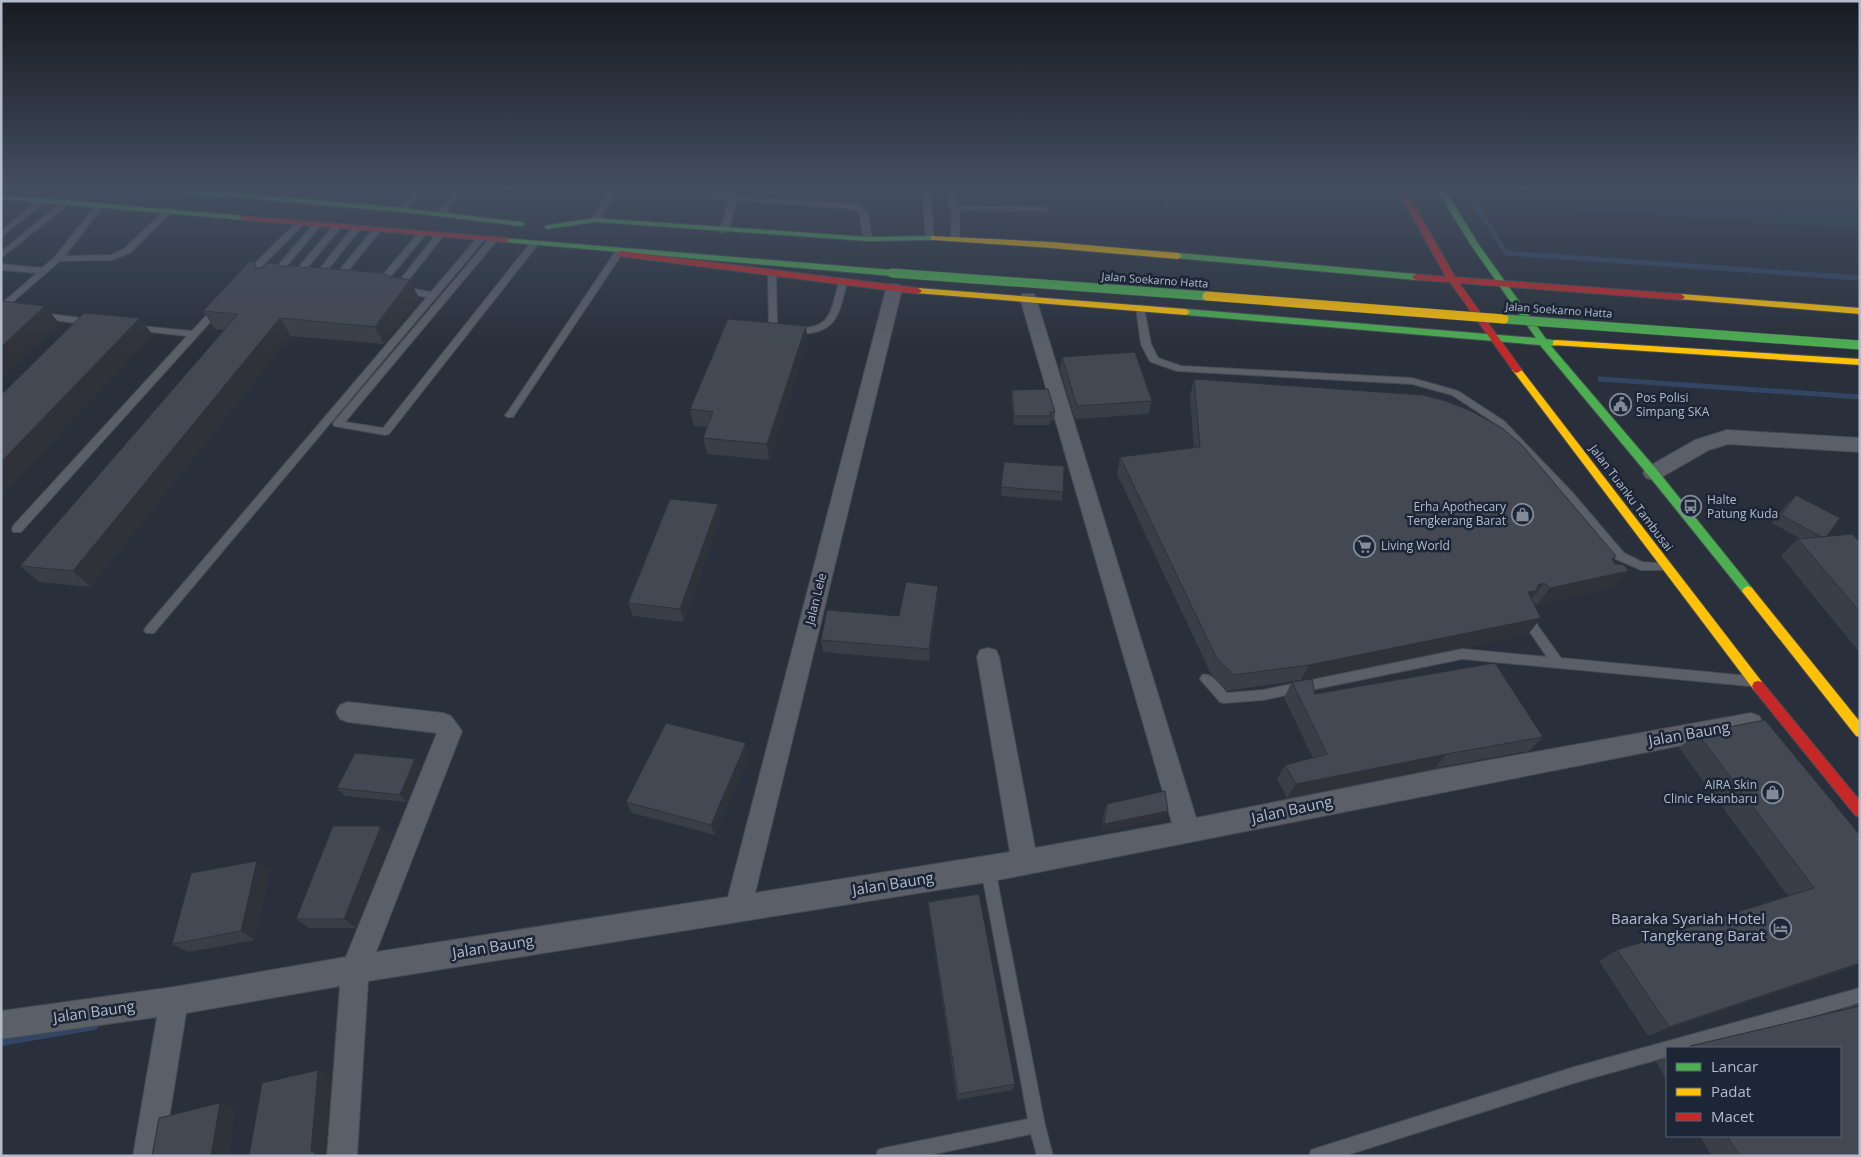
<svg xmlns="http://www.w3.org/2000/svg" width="1861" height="1157" font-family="'Open Sans',sans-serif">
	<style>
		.green { fill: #263c42 }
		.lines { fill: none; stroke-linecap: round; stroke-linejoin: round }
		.stream-far1 { stroke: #324565; stroke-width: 5 }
		.stream { stroke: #324565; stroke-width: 8 }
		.lane-casing { stroke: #464b53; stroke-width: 2 }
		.street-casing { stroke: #464b53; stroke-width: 2 }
		.fast-casing { stroke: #464b53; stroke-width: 2 }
		.slow-casing { stroke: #464b53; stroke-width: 2 }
		.jam-casing { stroke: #464b53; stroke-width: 2 }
		.path { stroke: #585e66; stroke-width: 2.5; stroke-dasharray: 3 3; stroke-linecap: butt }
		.lane { fill: #5b5f68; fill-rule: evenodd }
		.street { fill: #5b5f68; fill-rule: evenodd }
		.fast { fill: #4caf50; fill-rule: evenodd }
		.slow { fill: #ffc107; fill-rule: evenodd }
		.jam { fill: #c62828; fill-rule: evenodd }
		.fast-bridge-casing { stroke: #484d57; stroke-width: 10; stroke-linecap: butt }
		.slow-bridge-casing { stroke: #484d57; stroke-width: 10; stroke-linecap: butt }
		.fast-bridge { stroke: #4caf50; stroke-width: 9 }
		.slow-bridge { stroke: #ffc107; stroke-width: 9 }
		.wall { fill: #3a3e47 }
		.shaded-wall { fill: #2f3239 }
		.building { fill: #434852; stroke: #2f3239 }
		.labels { text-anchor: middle; stroke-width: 5; stroke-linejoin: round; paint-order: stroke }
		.far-street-label { font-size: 11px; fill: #b4bccc; stroke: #1c2637 }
		.poi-label { font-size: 12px; fill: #b4bccc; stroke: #1c2637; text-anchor: start }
		.street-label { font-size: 12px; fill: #b4bccc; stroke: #1c2637 }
		.near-street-label { font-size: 15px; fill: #b4bccc; stroke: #1c2637 }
		.near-poi-label { font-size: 15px; fill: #b4bccc; stroke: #1c2637; text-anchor: end }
	</style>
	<rect width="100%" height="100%" fill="#29303b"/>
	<path class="green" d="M 1562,187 L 1860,187 L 1860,229 L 1577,211 Z"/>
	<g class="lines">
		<path class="stream-far1" d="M 1465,187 L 1506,253 L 1860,278
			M 1600,379 L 1860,397"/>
		<path class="stream" d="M 1,1042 L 94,1026"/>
		<defs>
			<path id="lane" d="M 416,187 L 424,187 L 406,212 L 400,212 L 399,210 Z
				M 457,187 L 465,187 L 443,216 L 437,216 L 436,214 Z
				M 611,187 L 619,187 L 598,222 L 592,222 L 591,220 Z
				M 922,187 L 930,187 L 934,238 L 930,240 L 926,238 Z
				M 947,187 L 955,187 L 957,206 L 1045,207 L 1049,209 L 1045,211 L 960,210 L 959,240 L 955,242 L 951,240 L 952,209 L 948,206 Z
				M 711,194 L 858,205 L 867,211 L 872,239 L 868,241 L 864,239 L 859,212 L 853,209 L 737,200 L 728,231 L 721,233 L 720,231 L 729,200 L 711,198 Z
				M 39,199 L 46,201 L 1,237 L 1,231 Z
				M 63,201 L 70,203 L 1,258 L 1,252 Z
				M 97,203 L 104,205 L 65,256 L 111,255 L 124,249 L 167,208 L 174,210 L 130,253 L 112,260 L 60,261 L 1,312 L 1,304 L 37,273 L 1,270 L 1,264 L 42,268 L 55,257 Z
				M 298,221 L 305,223 L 250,278 L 244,278 L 244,274 Z
				M 315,222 L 322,224 L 275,280 L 269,280 L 269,276 Z
				M 335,224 L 342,226 L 297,280 L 291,280 L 291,276 Z
				M 354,226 L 361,228 L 319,281 L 313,281 L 313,277 Z
				M 375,227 L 382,229 L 339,282 L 333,282 L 333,278 Z
				M 420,231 L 427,233 L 381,288 L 375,288 L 375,284 Z
				M 437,233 L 443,233 L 444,235 L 403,287 L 431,292 L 478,237 L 484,237 L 485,239 L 154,633 L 146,633 L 144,630 L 146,627 L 427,297 L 397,292 L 393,289 Z
				M 491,237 L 497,237 L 498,239 L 345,422 L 383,428 L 532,241 L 538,241 L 539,243 L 389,434 L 385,435 L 334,426 L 333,424 L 334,422 Z
				M 618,251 L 622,254 L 513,417 L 507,417 L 505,415 L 507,413 L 615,252 Z
				M 772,270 L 776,273 L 777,325 C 784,328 792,328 800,328 C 833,328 831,308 839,282 L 840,280 L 846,280 L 847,282 C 839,313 838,333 800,334 C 789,334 779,333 769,328 L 768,273 Z
				M 218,305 L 222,308 L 221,310 L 21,532 L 13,532 L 12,529 L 13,526 L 187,336 L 133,330 L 128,327 L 130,325 L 192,331 L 215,306 Z
				M 1140,305 L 1144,308 L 1151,344 L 1158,358 L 1181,366 L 1412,378 L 1458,391 L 1504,421 L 1572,492 L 1624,553 L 1642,562 L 1669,564 L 1671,567 L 1669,570 L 1641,570 L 1616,559 L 1564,498 L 1498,425 L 1452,395 L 1412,384 L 1177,371 L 1151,362 L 1149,360 L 1141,344 L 1136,308 Z
				M 41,313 L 90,319 L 95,322 L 90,325 L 38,318 L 37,316 Z
				M 1529,609 L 1533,611 L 1538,626 L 1561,658 L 1749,676 L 1753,677 L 1755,681 L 1753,685 L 1749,686 L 1462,659 L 1263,700 L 1224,703 L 1220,702 L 1200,679 L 1202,675 C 1212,672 1220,686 1227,693 L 1263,690 L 1462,649 L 1547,657 L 1529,631 L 1523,614 L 1525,611 Z
				M 988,862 L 993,864 L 995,869 L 1045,1125 L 1053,1156 L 1037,1156 L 1031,1134 L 925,1156 L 876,1156 L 878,1150 L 884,1148 L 1028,1119 L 981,869 L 983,864 Z
				M 1860,988 L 1860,1003 L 1696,1048 L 1667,1048 L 1667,1057 L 1574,1083 L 1344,1156 L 1309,1156 L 1311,1150 L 1317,1148 L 1574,1067 Z"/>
			<path id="street" d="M 894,284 L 900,285 L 902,289 L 755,893 L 1010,852 L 977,657 L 980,650 L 988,648 L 996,650 L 999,657 L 1035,848 L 1172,823 L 1020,298 L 1022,294 L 1034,294 L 1036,298 L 1196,818 L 1435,770 L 1751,713 L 1759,716 L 1763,723 L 1759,730 L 988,882 L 368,981 L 357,1156 L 327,1156 L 340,986 L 186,1013 L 163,1156 L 133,1156 L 157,1017 L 1,1039 L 1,1011 L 174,987 L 346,957 L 437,733 L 348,722 L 340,719 L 336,712 L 340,705 L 348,702 L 443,713 L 451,716 L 462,731 L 376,952 L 728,897 L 886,289 L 888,285 Z
				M 1727,430 L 1860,438 L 1860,452 L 1728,444 L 1709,450 L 1660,478 L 1653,480 L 1646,478 L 1643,473 L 1646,468 L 1695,440 Z"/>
			<path id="fast" d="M 135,187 L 171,187 L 403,208 L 521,222 L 525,224 L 521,226 L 403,212 L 139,189 Z
				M 1435,187 L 1443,187 L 1479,245 L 1546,339 L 1559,341 L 1559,345 L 1551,346 L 1657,470 L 1752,588 L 1754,591 L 1752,594 L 1744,594 L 1649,476 L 1540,345 L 1186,315 L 1182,312 L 1186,309 L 1536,338 L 1471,245 Z
				M 1,195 L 244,216 L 248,218 L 244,220 L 1,199 Z
				M 595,218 L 868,237 L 934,236 L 938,238 L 934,240 L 868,241 L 595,222 L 548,229 L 544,227 L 548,225 Z
				M 503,238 L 892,270 L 896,273 L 892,276 L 506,242 L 503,242 Z
				M 1178,253 L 1416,274 L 1420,277 L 1416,280 L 1175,258 L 1174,256 Z"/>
			<path id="slow" d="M 931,236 L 1051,242 L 1178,253 L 1182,256 L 1178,259 L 1051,248 L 934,240 L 931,240 Z
				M 918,288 L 1186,309 L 1190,312 L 1186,315 L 915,293 L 915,289 Z
				M 1681,294 L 1860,308 L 1860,314 L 1678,299 L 1677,297 Z
				M 1556,340 L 1860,359 L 1860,365 L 1553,345 L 1553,341 Z
				M 1517,367 L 1520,368 L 1762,682 L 1764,686 L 1762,690 L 1758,691 L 1754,690 L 1514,372 L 1512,370 Z
				M 1748,586 L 1752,588 L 1860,722 L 1860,737 L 1856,736 L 1744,594 L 1742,591 L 1744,588 Z"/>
			<path id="jam" d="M 1396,187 L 1404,187 L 1455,277 L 1681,294 L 1685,297 L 1681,300 L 1459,283 L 1522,370 L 1517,373 L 1514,372 L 1450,282 L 1416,280 L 1412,277 L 1416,274 L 1446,277 Z
				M 241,216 L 506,238 L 510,240 L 506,242 L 244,220 L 240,218 Z
				M 621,251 L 918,288 L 922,291 L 918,294 L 618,256 L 618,252 Z
				M 1758,681 L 1762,682 L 1860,801 L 1860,817 L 1855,815 L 1754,690 L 1752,686 L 1754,682 Z"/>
		</defs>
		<use href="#lane" class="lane-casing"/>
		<use href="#street" class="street-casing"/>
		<use href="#fast" class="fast-casing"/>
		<use href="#slow" class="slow-casing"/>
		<use href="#jam" class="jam-casing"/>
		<path class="path" d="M 1162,194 L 1169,213"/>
		<use href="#lane" class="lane"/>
		<use href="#street" class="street"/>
		<use href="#fast" class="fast"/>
		<use href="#slow" class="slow"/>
		<use href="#jam" class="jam"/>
		<defs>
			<path id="fast-bridge" d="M 892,273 L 1207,296
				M 1504,319 L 1860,345"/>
			<path id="slow-bridge" d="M 1207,296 L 1504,319"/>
		</defs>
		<use href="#fast-bridge" class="fast-bridge-casing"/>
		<use href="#slow-bridge" class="slow-bridge-casing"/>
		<use href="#fast-bridge" class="fast-bridge"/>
		<use href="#slow-bridge" class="slow-bridge"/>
	</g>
	<path class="wall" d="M 842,187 L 893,187 L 892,191 Z
		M 975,187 L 1024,187 L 1023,195 L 975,195 Z
		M 1098,187 L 1313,187 L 1301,194 L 1288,196 L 1239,193 L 1110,194 Z
		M 254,262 L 257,268 L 280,266 L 301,268 L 419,298 L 384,344 L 291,336 L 91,587 L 39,582 L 20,566 L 224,330 L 215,329 L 203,311 Z
		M 808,342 L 769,460 L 707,454 L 703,438 L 707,427 L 694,426 L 690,409 Z
		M 1062,357 L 1152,401 L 1148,414 L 1075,419 L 1060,370 Z
		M 1194,379 L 1612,559 L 1614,587 L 1537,605 L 1532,601 L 1541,618 L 1528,634 L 1301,680 L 1227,691 L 1211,674 L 1117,474 L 1120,457 L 1194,448 L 1190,396 Z
		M 1012,390 L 1055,412 L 1054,420 L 1050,421 L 1050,425 L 1014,425 L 1011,399 Z
		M 1004,462 L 1063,492 L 1062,501 L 1001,496 Z
		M 1796,495 L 1827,536 L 1860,542 L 1860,653 L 1781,556 L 1798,539 L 1801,539 L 1772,523 L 1787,504 Z
		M 718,504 L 721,517 L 684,622 L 633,616 L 628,603 Z
		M 938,598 L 929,661 L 823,652 L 821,640 L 899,616 Z
		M 1292,682 L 1315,694 L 1543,737 L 1529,751 L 1435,768 L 1287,798 L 1277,779 L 1285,765 L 1313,758 L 1284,698 Z
		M 1697,733 L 1860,835 L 1860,965 L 1648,1036 L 1599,961 L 1617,950 L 1788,896 L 1679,748 Z
		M 750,754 L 715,835 L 632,813 L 626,802 Z
		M 421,766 L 407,802 L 345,796 L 337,788 Z
		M 1107,804 L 1168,811 L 1165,818 L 1102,831 L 1104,811 Z
		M 392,836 L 356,928 L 309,928 L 296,919 Z
		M 270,871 L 255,940 L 188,952 L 172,944 Z
		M 928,902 L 1015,1084 L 1013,1090 L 957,1100 L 929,912 Z
		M 1860,1002 L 1860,1156 L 1712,1156 L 1700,1136 L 1840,1136 L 1840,1048 L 1686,1048 L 1690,1046 L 1838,1011 Z
		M 1667,1057 L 1667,1081 L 1656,1062 Z"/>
	<path class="shaded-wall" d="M 1290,187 L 1313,187 L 1301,194 L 1288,196 Z
		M 410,280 L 419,298 L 384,344 L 375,327 Z
		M 45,306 L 60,324 L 1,380 L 1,347 Z
		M 140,318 L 153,335 L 1,498 L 1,462 Z
		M 280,318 L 291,336 L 91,587 L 73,571 Z
		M 806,326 L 808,342 L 769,460 L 767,444 Z
		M 718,504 L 721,517 L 684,622 L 680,609 Z
		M 1629,571 L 1614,587 L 1537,605 L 1550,588 Z
		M 1544,583 L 1531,599 L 1528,592 L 1538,585 Z
		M 938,586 L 938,598 L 929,661 L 929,649 Z
		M 1541,618 L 1528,634 L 1301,680 L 1309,665 Z
		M 746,743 L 750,754 L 715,835 L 711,825 Z
		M 1447,754 L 1435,768 L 1287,798 L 1296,784 Z
		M 415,759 L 421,766 L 407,802 L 400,795 Z
		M 1168,811 L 1165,818 L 1102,831 L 1104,824 Z
		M 381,826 L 392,836 L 356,928 L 344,919 Z
		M 257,861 L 270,871 L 255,940 L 241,931 Z
		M 1860,963 L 1860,965 L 1648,1036 L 1669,1027 Z
		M 318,1070 L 331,1076 L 325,1156 L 315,1156 L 311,1151 Z
		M 220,1103 L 236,1108 L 229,1156 L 211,1156 Z"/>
	<path class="building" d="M 249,262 L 254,262 L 255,268 L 263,268 L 267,263 L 278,264 L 280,266 L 299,266 L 301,268 L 309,267 L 383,273 L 388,276 L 410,280 L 375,327 L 280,318 L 73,571 L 20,566 L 238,314 L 203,311 Z
		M 1,301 L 45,306 L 1,347 Z
		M 84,313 L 140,318 L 1,462 L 1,395 Z
		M 728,319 L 806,326 L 767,444 L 703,438 L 713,412 L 690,409 Z
		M 1135,352 L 1152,401 L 1077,406 L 1062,357 Z
		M 1194,379 L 1423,395 L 1446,401 L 1471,411 L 1502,428 L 1522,445 L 1616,556 L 1612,559 L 1615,564 L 1624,565 L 1629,571 L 1550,588 L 1544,583 L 1538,585 L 1536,591 L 1528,592 L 1541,618 L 1309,665 L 1234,675 L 1217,659 L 1120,457 L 1200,447 Z
		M 1048,389 L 1055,412 L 1050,412 L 1051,416 L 1014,416 L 1012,390 Z
		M 1004,462 L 1064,466 L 1063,492 L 1001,487 Z
		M 1796,495 L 1840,518 L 1827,536 L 1822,537 L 1781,515 Z
		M 670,499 L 718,504 L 680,609 L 628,603 Z
		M 1852,534 L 1860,542 L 1860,612 L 1798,539 Z
		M 906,582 L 938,586 L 929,649 L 821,640 L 827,610 L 899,616 Z
		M 1495,663 L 1543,737 L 1447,754 L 1296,784 L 1285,765 L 1327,754 L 1292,682 L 1312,679 L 1315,694 Z
		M 1765,720 L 1860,835 L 1860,963 L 1669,1027 L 1617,950 L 1814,888 L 1697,733 Z
		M 666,723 L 746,743 L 711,825 L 626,802 Z
		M 355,753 L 415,759 L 400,795 L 337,788 Z
		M 1165,791 L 1168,811 L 1104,824 L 1107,804 Z
		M 333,826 L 381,826 L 344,919 L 296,919 Z
		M 257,861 L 241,931 L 172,944 L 191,873 Z
		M 979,894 L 1015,1084 L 958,1094 L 928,902 Z
		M 1860,1006 L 1860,1156 L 1740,1156 L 1727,1136 L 1840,1136 L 1840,1048 L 1690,1048 L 1690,1046 Z
		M 318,1070 L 311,1151 L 315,1153 L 315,1156 L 249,1156 L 262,1083 Z
		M 220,1103 L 211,1156 L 152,1156 L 159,1118 Z"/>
	<linearGradient id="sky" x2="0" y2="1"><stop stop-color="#171a20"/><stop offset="0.54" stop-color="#434e60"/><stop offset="1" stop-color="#434e60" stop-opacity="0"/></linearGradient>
	<rect width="1861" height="349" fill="url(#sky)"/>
	<defs>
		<symbol id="civic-ring" viewBox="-11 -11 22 22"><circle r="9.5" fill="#1c2637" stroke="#838b99" stroke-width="1.5"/><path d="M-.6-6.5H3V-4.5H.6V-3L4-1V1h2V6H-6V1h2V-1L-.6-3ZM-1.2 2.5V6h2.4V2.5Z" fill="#838b99"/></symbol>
		<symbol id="bus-ring" viewBox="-11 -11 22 22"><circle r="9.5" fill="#1c2637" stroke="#838b99" stroke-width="1.5"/><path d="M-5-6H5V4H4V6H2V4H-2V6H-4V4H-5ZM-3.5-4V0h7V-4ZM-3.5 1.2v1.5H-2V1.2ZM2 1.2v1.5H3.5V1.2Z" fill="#838b99"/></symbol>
		<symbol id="shop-ring" viewBox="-11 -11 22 22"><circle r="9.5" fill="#1c2637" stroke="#838b99" stroke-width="1.5"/><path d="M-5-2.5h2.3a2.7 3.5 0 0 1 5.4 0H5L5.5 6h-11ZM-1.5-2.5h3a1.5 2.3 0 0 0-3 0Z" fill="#838b99"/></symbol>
		<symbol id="supermarket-ring" viewBox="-11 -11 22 22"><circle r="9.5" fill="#1c2637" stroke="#838b99" stroke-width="1.5"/><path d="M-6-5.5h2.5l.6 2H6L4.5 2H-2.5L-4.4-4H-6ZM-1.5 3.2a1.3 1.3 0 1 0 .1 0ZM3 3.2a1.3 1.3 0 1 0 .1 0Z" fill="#838b99"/></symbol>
		<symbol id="hotel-ring" viewBox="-11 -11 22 22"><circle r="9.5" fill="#1c2637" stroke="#838b99" stroke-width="1.5"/><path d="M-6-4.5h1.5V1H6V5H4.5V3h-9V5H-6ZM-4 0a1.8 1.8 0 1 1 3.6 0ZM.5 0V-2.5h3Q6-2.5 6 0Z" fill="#838b99"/></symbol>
	</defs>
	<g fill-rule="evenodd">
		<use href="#civic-ring" x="1608" y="392" width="25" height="25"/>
		<use href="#bus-ring" x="1678" y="494" width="25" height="25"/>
		<use href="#shop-ring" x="1510" y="502" width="25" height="25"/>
		<use href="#supermarket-ring" x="1352" y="534" width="25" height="25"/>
		<use href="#shop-ring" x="1760" y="780" width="25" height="25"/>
		<use href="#hotel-ring" x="1768" y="916" width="25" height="25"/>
	</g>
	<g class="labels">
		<g class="far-street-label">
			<text transform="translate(1155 280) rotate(4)" y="4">Jalan Soekarno Hatta</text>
			<text transform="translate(1559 310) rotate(4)" y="4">Jalan Soekarno Hatta</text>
		</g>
		<g class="poi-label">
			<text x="1636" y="402">Pos Polisi<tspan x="1636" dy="14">Simpang SKA</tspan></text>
			<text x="1707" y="504">Halte<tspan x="1707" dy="14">Patung Kuda</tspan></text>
			<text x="1506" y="511" text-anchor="end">Erha Apothecary<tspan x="1506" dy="14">Tengkerang Barat</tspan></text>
			<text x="1381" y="550">Living World</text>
			<text x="1757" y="789" text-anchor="end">AIRA Skin<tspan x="1757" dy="14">Clinic Pekanbaru</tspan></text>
		</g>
		<g class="street-label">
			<text transform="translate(1631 498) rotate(53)" y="4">Jalan Tuanku Tambusai</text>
			<text transform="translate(816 599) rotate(-76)" y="4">Jalan Lele</text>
		</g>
		<g class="near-street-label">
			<text transform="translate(1689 734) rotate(-10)" y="5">Jalan Baung</text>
			<text transform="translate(1292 810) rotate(-12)" y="5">Jalan Baung</text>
			<text transform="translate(893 884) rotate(-9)" y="5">Jalan Baung</text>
			<text transform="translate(493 947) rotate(-9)" y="5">Jalan Baung</text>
			<text transform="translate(94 1012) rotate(-8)" y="5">Jalan Baung</text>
		</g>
		<g class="near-poi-label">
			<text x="1765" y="924">Baaraka Syariah Hotel<tspan x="1765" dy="17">Tangkerang Barat</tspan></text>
		</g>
	</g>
	<rect width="1861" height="1157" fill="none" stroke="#b4bccc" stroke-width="5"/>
	<rect x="1666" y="1047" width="175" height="90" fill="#1c2637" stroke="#596273"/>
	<rect x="1676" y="1063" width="25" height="8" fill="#4caf50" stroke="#596273"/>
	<text x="1711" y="1072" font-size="15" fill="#b4bccc">Lancar</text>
	<rect x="1676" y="1088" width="25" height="8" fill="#ffc107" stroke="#596273"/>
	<text x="1711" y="1097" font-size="15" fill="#b4bccc">Padat</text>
	<rect x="1676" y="1113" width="25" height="8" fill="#c62828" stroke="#596273"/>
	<text x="1711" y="1122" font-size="15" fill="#b4bccc">Macet</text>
</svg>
